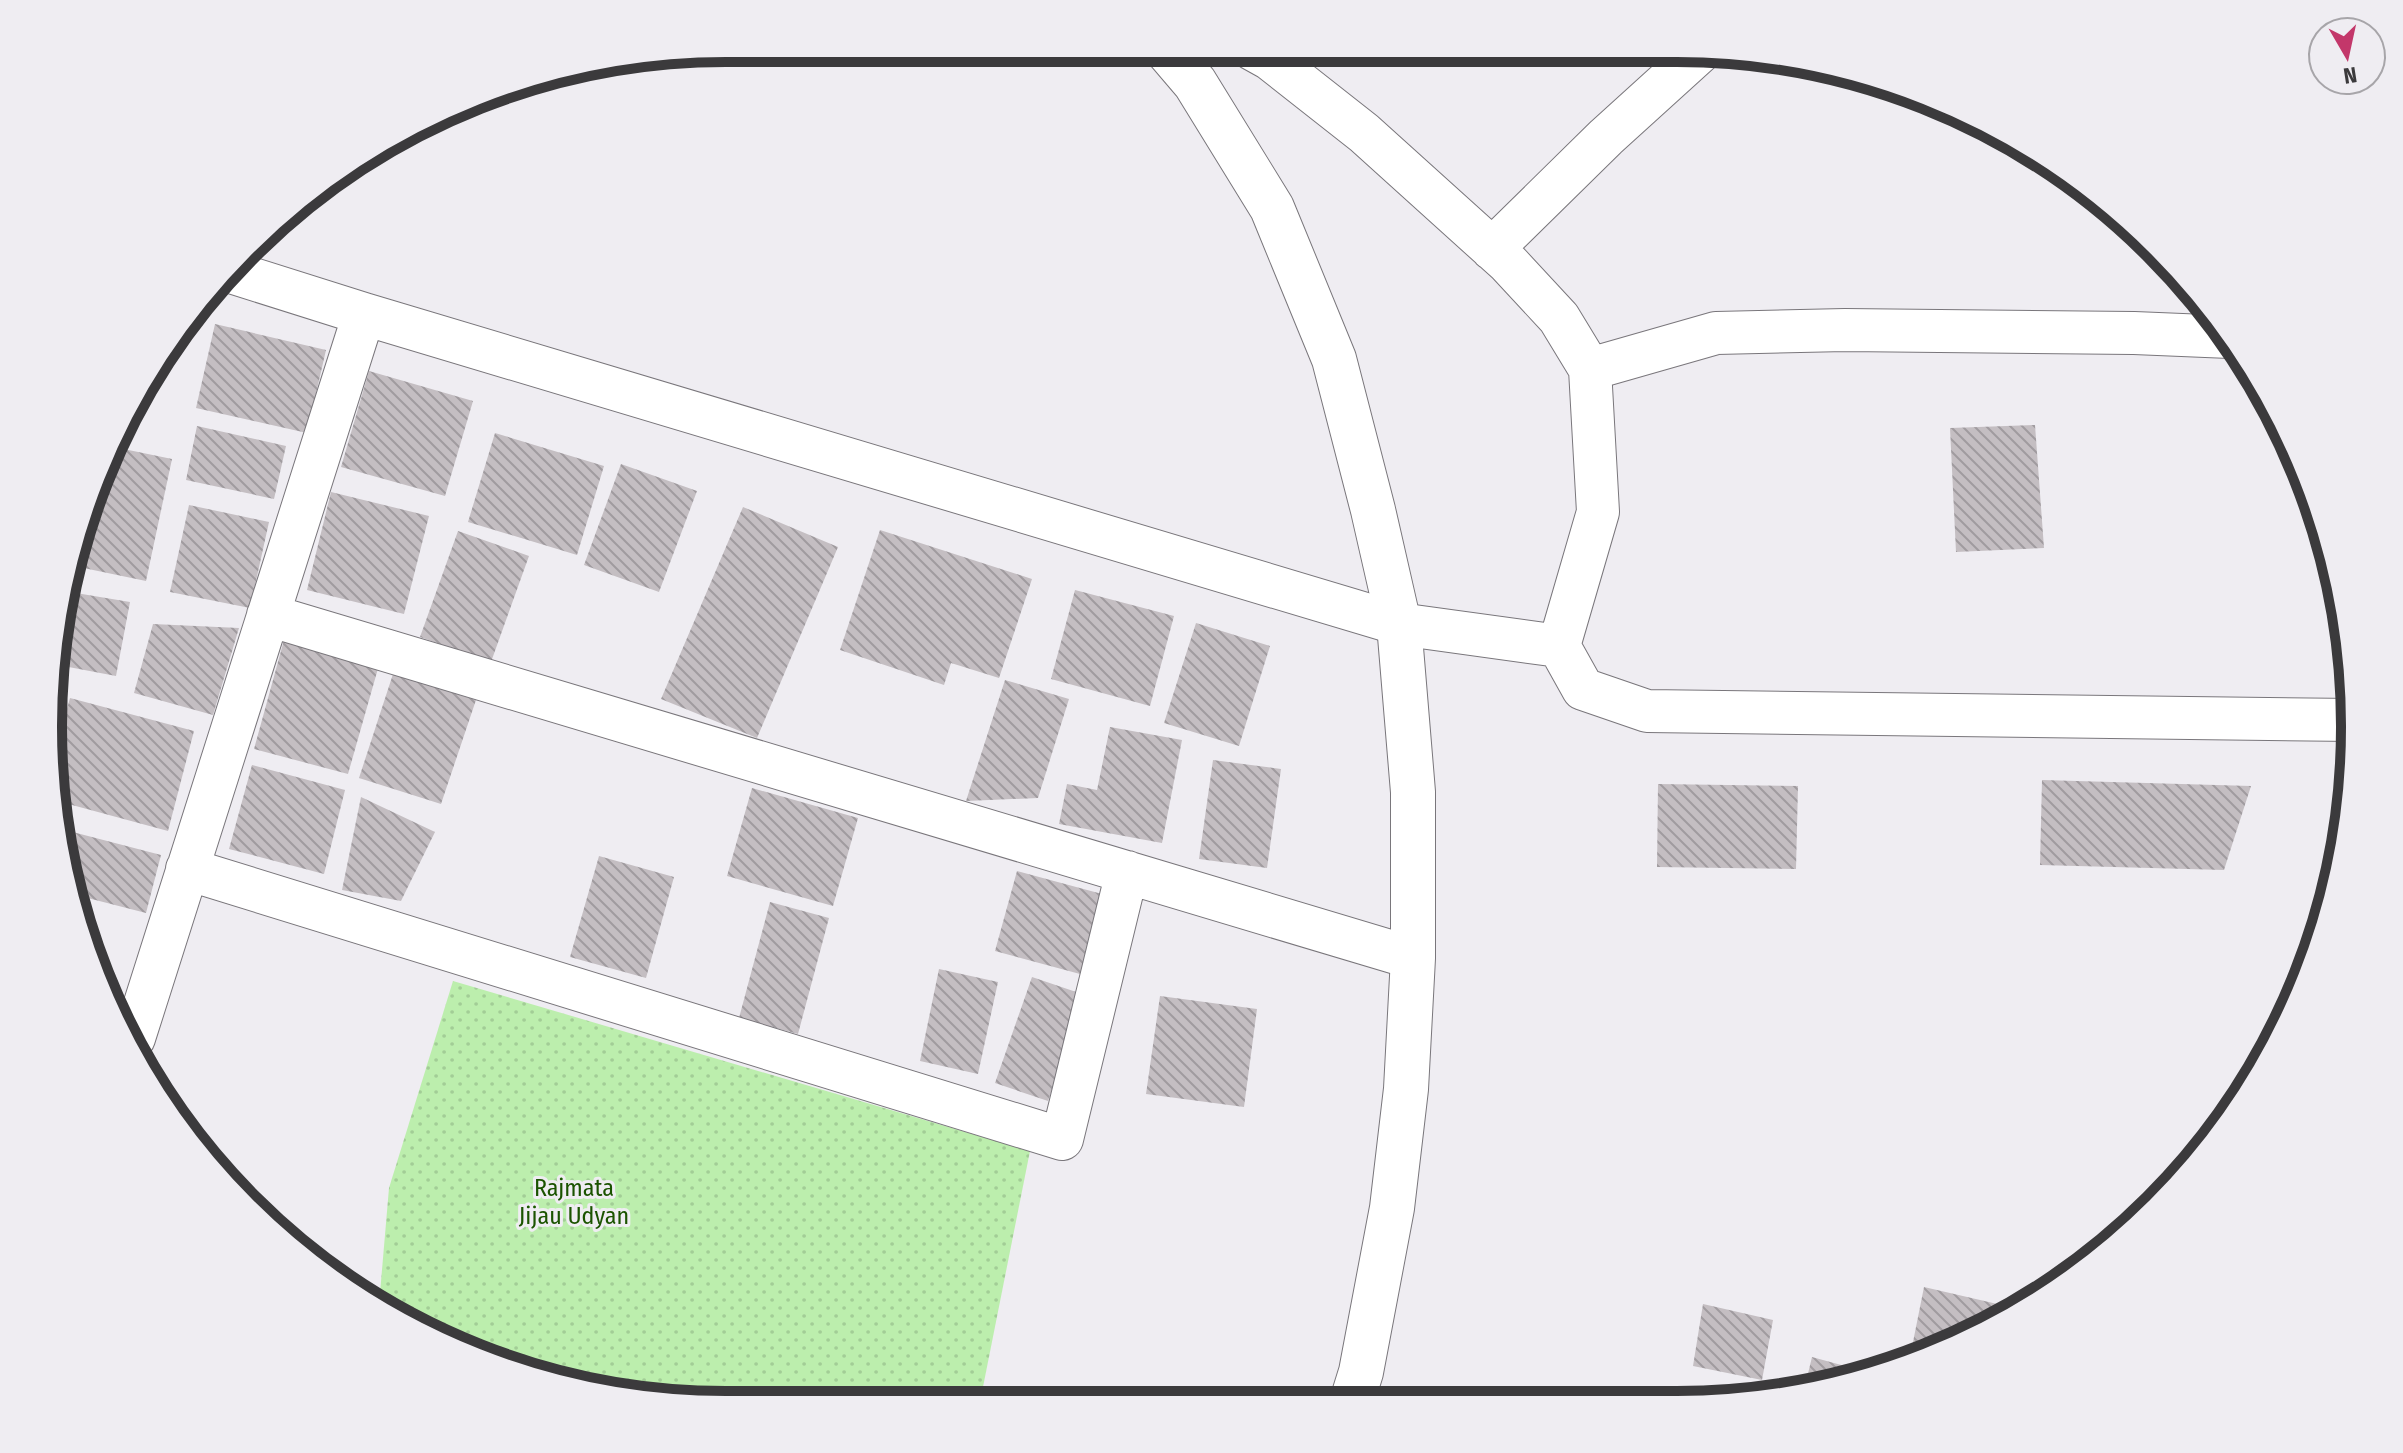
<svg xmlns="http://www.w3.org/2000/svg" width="2403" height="1453" font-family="'Fira Sans Condensed',sans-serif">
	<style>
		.park { fill: url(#park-dots) }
		.building { fill: url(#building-back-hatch) }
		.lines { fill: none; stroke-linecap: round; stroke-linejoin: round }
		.street-casing { stroke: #79767b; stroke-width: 44 }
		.highway-casing { stroke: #79767b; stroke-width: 46 }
		.street { stroke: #fff; stroke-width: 42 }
		.highway { stroke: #fff; stroke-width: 44 }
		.labels { text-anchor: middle; stroke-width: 6; stroke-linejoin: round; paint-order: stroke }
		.park-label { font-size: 24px; fill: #1b5400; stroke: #efedf2 }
		.rim { fill: none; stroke: #3b3a3c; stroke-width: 10 }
	</style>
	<defs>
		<pattern id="park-dots" width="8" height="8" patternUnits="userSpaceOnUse" patternTransform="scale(2)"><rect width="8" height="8" fill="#bceead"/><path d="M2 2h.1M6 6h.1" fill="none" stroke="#a2cd96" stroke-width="1.8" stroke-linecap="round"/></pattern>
		<pattern id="building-back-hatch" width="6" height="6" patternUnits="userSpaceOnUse" patternTransform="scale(2)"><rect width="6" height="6" fill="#c4bec2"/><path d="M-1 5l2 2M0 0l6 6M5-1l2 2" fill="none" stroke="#a09b9f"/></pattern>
	</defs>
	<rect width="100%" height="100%" fill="#efedf2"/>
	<path class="park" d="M 453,981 L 1030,1151 L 980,1402 L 682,1404 L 508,1369 L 379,1305 L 389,1188 Z"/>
	<path class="building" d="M 215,324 L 326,350 L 307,433 L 196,408 Z
		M 369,371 L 473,401 L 445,496 L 341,467 Z
		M 2035,425 L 2044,548 L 1956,552 L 1950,428 Z
		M 197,426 L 286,446 L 274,499 L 186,480 Z
		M 495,433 L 604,466 L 577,555 L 468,522 Z
		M 114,447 L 172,459 L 146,581 L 74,566 L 84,509 Z
		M 621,464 L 697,491 L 659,592 L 584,565 Z
		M 331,492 L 429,516 L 404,614 L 307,590 Z
		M 189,505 L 269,522 L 250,608 L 170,592 Z
		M 743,507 L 838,547 L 757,738 L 661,699 Z
		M 880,530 L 1032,579 L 999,678 L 951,663 L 944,685 L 840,650 Z
		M 458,531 L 529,556 L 491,662 L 420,637 Z
		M 1075,590 L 1174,616 L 1150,706 L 1051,679 Z
		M 70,592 L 130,602 L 116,676 L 58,665 Z
		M 1196,623 L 1270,646 L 1239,746 L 1164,723 Z
		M 153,624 L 239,628 L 213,715 L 134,693 Z
		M 284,640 L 379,665 L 348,774 L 254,749 Z
		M 393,674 L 476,700 L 441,804 L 359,778 Z
		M 1005,680 L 1069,699 L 1038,798 L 966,801 Z
		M 70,698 L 194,731 L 168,831 L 61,802 L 53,759 Z
		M 1110,727 L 1182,740 L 1162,843 L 1059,824 L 1067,784 L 1097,790 Z
		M 1213,760 L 1281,769 L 1267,868 L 1199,859 Z
		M 252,765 L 345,790 L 324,874 L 229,849 Z
		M 2042,780 L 2251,786 L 2224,870 L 2040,865 Z
		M 1658,784 L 1798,786 L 1796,869 L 1657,867 Z
		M 752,788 L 858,818 L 833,906 L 727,876 Z
		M 361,797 L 435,832 L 401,901 L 342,890 Z
		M 65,830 L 161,855 L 146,913 L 76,895 Z
		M 599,856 L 674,877 L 646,978 L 570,957 Z
		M 1017,871 L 1102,894 L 1080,974 L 995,951 Z
		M 770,902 L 829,918 L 798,1034 L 739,1018 Z
		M 939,969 L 998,982 L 978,1074 L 920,1061 Z
		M 1032,977 L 1085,995 L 1048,1101 L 995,1083 Z
		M 1160,996 L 1257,1009 L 1244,1107 L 1146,1094 Z
		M 1924,1287 L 2006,1306 L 2003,1320 L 1925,1355 L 1911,1352 Z
		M 1703,1304 L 1773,1320 L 1762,1380 L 1693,1366 Z
		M 1812,1357 L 1874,1374 L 1804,1390 Z"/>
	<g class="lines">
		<defs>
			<path id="street" d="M 1252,49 L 1270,59 L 1364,133 L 1508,263 L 1559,318 L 1590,369 L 1598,512 L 1559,646 L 1583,689 L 1647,711 L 2354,720
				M 1492,249 L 1606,137 L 1703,49
				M 234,273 L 364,314 L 1399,624 L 1559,646
				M 1590,369 L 1716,333 L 1845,330 L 2134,333 L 2230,337
				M 268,615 L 1413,958
				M 187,869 L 1062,1139 L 1127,872
				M 134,1038 L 364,314"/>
			<path id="highway" d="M 1166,49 L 1195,83 L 1272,208 L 1334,359 L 1373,510 L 1399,624 L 1413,792 L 1413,958 L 1406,1089 L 1392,1208 L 1361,1372 L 1352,1401"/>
		</defs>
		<use href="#street" class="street-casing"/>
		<use href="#highway" class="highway-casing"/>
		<use href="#street" class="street"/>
		<use href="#highway" class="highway"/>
	</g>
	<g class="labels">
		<g class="park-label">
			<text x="574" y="1196">Rajmata<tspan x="574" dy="28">Jijau Udyan</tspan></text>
		</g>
	</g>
	<path d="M0 0H2403V1453H0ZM726 62H1677A664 664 0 0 1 2341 726V727A664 664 0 0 1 1677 1391H726A664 664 0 0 1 62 727V726A664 664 0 0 1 726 62Z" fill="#efedf2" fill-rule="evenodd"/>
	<path class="rim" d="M726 62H1677A664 664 0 0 1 2341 726V727A664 664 0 0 1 1677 1391H726A664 664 0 0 1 62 727V726A664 664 0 0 1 726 62Z"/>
	<g transform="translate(2347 56) rotate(171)"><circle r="38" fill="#efedf2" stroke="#a7a5a9" stroke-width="2"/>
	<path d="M0-6L14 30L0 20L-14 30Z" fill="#c3376a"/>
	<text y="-12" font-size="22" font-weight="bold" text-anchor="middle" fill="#3b3a3c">N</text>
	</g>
</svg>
